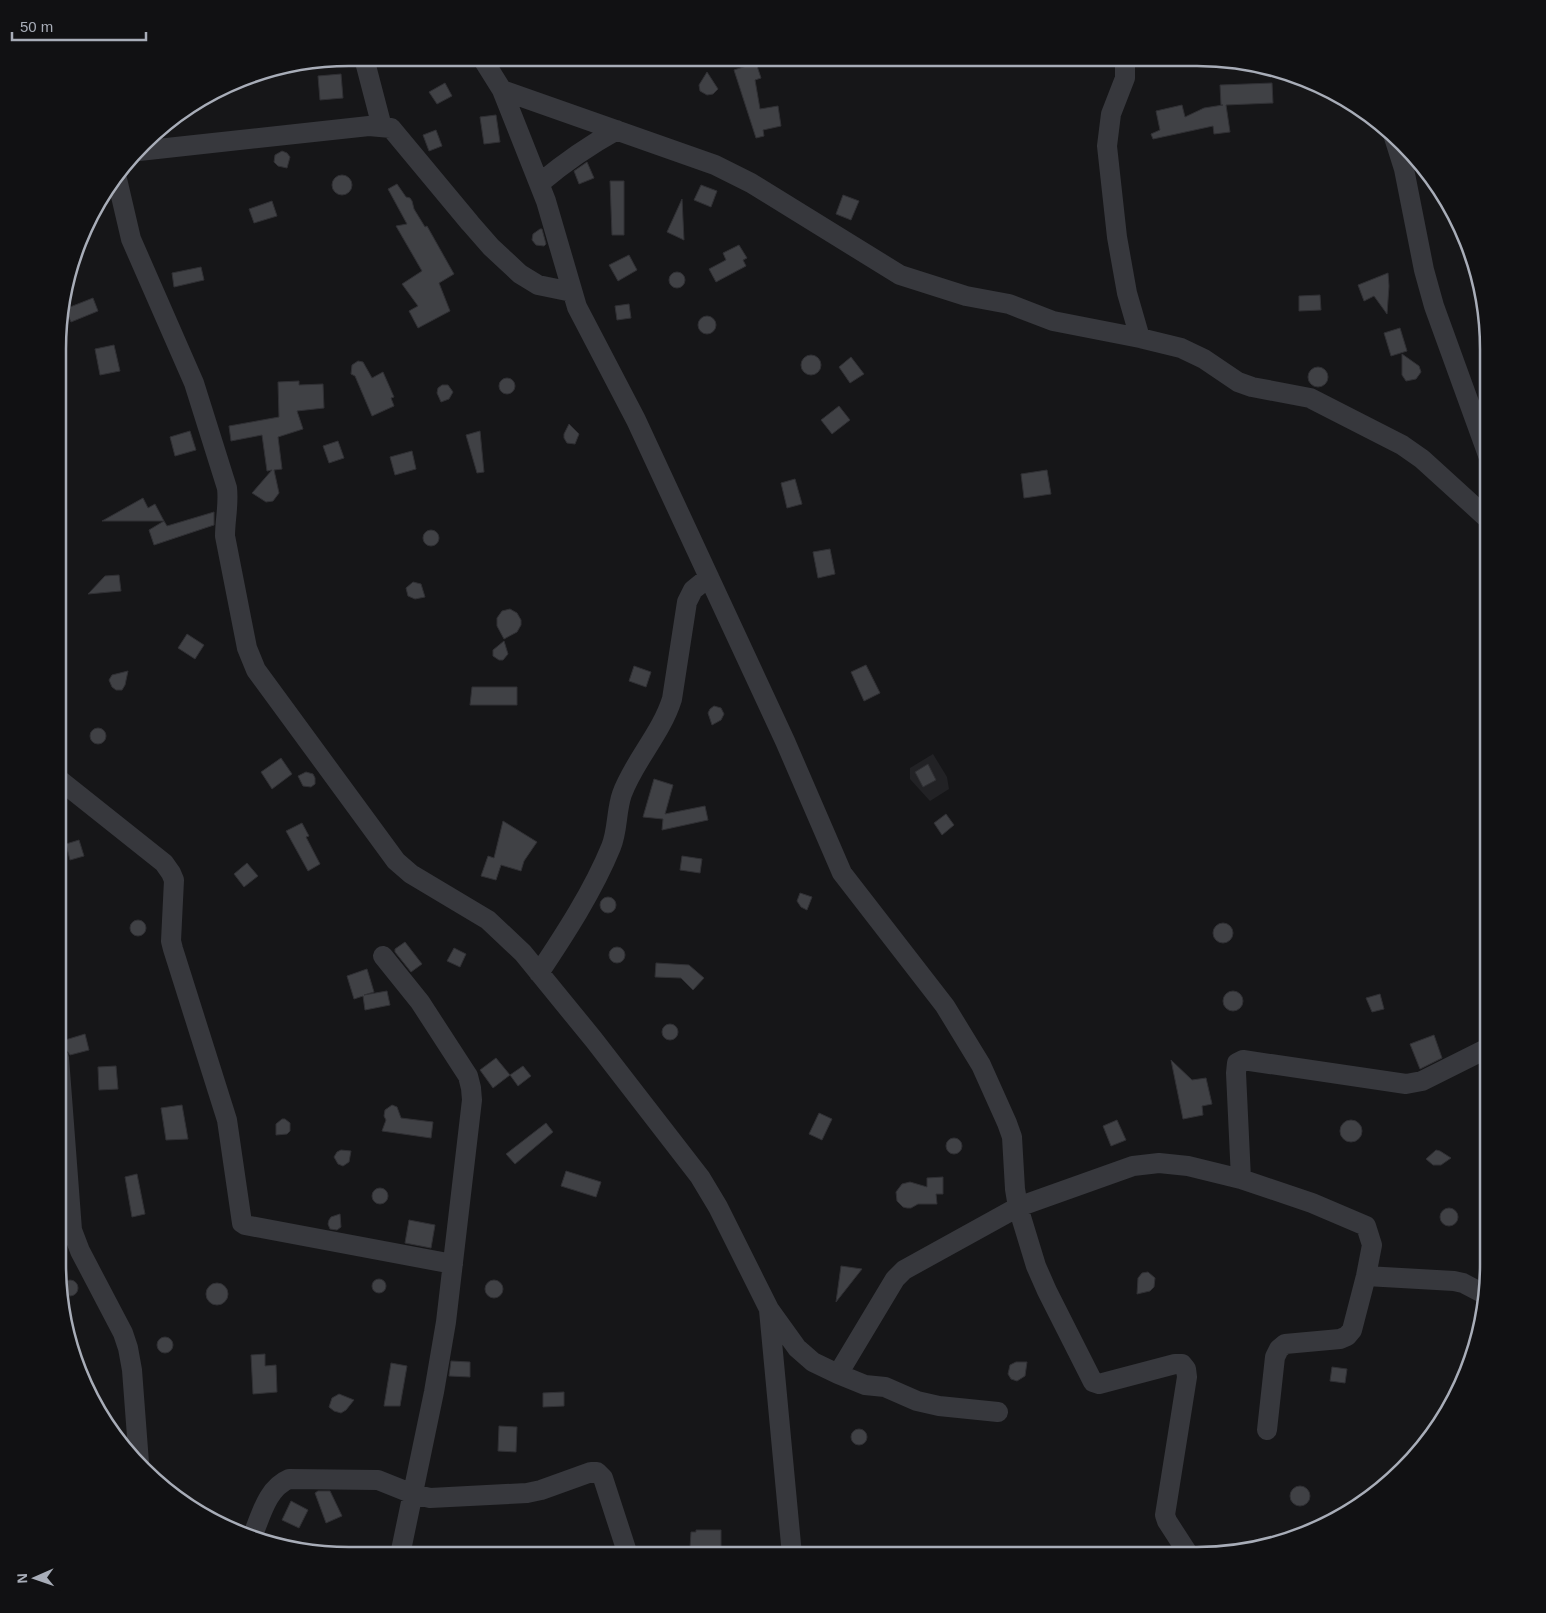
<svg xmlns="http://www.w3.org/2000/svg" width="1546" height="1613" font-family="Helvetica,sans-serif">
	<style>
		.built { fill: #222225 }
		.building { fill: #404145; stroke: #303034 }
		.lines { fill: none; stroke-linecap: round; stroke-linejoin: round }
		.minor { stroke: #37383d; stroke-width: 20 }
		.rim { fill: none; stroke: #a8adb8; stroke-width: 2.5 }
	</style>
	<rect width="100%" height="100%" fill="#161618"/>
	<path class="built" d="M 933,754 L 947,777 L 949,789 L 930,801 L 910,779 L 910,768 Z"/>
	<path class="building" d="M 756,63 L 761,78 L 755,80 L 760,109 L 778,106 L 781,126 L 763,130 L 764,136 L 756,138 L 734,70 Z
		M 707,72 L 718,89 L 713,94 L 707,95 L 700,91 L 699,85 Z
		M 341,74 L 343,98 L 320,100 L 318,76 Z
		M 445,83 L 452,96 L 437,104 L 429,92 Z
		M 1272,83 L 1273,103 L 1226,105 L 1230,132 L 1214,134 L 1213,126 L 1153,139 L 1151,134 L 1160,130 L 1156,111 L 1182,105 L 1185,117 L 1204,108 L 1223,105 L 1221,105 L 1220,85 Z
		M 496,115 L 500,142 L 484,144 L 480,117 Z
		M 436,130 L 442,146 L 429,151 L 423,135 Z
		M 282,151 L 287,153 L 290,157 L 287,168 L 278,166 L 274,162 L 275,155 Z
		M 587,162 L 594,178 L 579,184 L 574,171 Z
		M332 185a10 10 0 1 1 20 0a10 10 0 1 1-20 0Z
		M 610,181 L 624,181 L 624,235 L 612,235 Z
		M 397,184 L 406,197 L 410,198 L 412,201 L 414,209 L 425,227 L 427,226 L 454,274 L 439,283 L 450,311 L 418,328 L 409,311 L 418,306 L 402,284 L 422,271 L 396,226 L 407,224 L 388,189 Z
		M 701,185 L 717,191 L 711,207 L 694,200 Z
		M 843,195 L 859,201 L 851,220 L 836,214 Z
		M 682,199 L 684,240 L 667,232 Z
		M 272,201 L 277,216 L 254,223 L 249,209 Z
		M 540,229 L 542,229 L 546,244 L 544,246 L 536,245 L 532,240 L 533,234 Z
		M 739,245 L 747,258 L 743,260 L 746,266 L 716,282 L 709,269 L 726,260 L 723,253 Z
		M 629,255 L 637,270 L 618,281 L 609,265 Z
		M 201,267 L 204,280 L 174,287 L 172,273 Z
		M669 280a8 8 0 1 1 16 0a8 8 0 1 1-16 0Z
		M 1388,273 L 1389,286 L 1387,314 L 1374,296 L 1364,301 L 1358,285 Z
		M 1320,295 L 1321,310 L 1299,311 L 1299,296 Z
		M 93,298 L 98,311 L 71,322 L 65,309 Z
		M 629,304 L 631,318 L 617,320 L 615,306 Z
		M698 325a9 9 0 1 1 18 0a9 9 0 1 1-18 0Z
		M 1400,328 L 1407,351 L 1391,356 L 1384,333 Z
		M 114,345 L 120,371 L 100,375 L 95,349 Z
		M 1402,354 L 1419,366 L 1421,372 L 1416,379 L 1406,381 L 1402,375 Z
		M801 365a10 10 0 1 1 20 0a10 10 0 1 1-20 0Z
		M 851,357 L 864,374 L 850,383 L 839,367 Z
		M 358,361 L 363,362 L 372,378 L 383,372 L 394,397 L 391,398 L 394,406 L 372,416 L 355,376 L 351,374 L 352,365 Z
		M1308 377a10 10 0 1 1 20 0a10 10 0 1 1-20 0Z
		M499 386a8 8 0 1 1 16 0a8 8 0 1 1-16 0Z
		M 299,381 L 299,385 L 323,384 L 324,408 L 297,411 L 303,429 L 278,437 L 282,469 L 274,470 L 279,493 L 273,501 L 266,502 L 252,493 L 272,470 L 267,471 L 262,435 L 231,441 L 229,426 L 279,417 L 278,382 Z
		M 442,385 L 448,385 L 453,392 L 449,399 L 441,402 L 437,393 L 438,388 Z
		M 839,406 L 850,420 L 832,434 L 821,420 Z
		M 569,424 L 579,434 L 575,444 L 567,443 L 564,438 L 564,434 Z
		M 190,431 L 196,450 L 175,456 L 170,437 Z
		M 480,431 L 484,472 L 477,473 L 466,435 Z
		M 338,441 L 344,458 L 329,463 L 323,446 Z
		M 412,451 L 416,469 L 395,475 L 390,457 Z
		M 1047,470 L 1051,494 L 1024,498 L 1021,474 Z
		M 795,479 L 802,504 L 787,508 L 781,483 Z
		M 143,498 L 148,508 L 155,504 L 164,521 L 102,521 Z
		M 214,512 L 214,525 L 154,545 L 149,530 L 164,521 L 167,526 Z
		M423 538a8 8 0 1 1 16 0a8 8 0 1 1-16 0Z
		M 830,549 L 835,574 L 818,578 L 813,552 Z
		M 119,575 L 121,591 L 88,594 L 105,576 Z
		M 413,582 L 421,584 L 425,597 L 415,599 L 408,596 L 406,588 Z
		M 510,609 L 517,613 L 521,620 L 521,625 L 517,632 L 504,639 L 497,626 L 497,618 L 502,611 Z
		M 187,634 L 204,645 L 195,659 L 178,648 Z
		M 504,641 L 508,654 L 503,660 L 499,660 L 493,656 L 493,650 Z
		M 866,665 L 880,693 L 864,701 L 851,672 Z
		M 634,666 L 651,672 L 646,687 L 629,681 Z
		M 128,671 L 125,685 L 122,690 L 116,690 L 112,687 L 109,680 L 112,675 Z
		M 472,687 L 517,687 L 517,705 L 470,705 Z
		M 714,706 L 721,708 L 724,714 L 721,720 L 712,725 L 708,713 L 710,709 Z
		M90 736a8 8 0 1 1 16 0a8 8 0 1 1-16 0Z
		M 281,758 L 292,774 L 272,789 L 261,772 Z
		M 928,764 L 936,780 L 923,787 L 915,772 Z
		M 306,772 L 313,774 L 315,778 L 315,784 L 311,787 L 303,786 L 298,776 Z
		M 654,779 L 673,785 L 665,814 L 705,806 L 708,820 L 662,830 L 663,819 L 643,817 Z
		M 946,814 L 954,825 L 942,835 L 934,823 Z
		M 503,821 L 537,842 L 524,861 L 521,871 L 501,865 L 496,880 L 481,876 L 488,856 L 494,858 Z
		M 302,823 L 309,836 L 306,837 L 320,864 L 308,871 L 286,831 Z
		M 79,840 L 84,856 L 70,860 L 66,844 Z
		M 682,856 L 702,859 L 700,873 L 680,870 Z
		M 247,863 L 258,876 L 244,887 L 234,874 Z
		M 800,893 L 812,897 L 807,910 L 801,907 L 797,901 Z
		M600 905a8 8 0 1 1 16 0a8 8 0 1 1-16 0Z
		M130 928a8 8 0 1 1 16 0a8 8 0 1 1-16 0Z
		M1213 933a10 10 0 1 1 20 0a10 10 0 1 1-20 0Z
		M 405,942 L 422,964 L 411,972 L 395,952 L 395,949 Z
		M609 955a8 8 0 1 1 16 0a8 8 0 1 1-16 0Z
		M 454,948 L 466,954 L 460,967 L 447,961 Z
		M 656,963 L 689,965 L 704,978 L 693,990 L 681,978 L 655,977 Z
		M 367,969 L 374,992 L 364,995 L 387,991 L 390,1005 L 365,1010 L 363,996 L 354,999 L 347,976 Z
		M1223 1001a10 10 0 1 1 20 0a10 10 0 1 1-20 0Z
		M 1380,994 L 1384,1009 L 1372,1012 L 1366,998 Z
		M662 1032a8 8 0 1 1 16 0a8 8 0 1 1-16 0Z
		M 85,1034 L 89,1050 L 70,1055 L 64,1047 L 62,1041 Z
		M 1434,1035 L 1442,1058 L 1420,1069 L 1410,1044 Z
		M 496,1058 L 510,1075 L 493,1088 L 480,1070 Z
		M 1171,1060 L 1192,1080 L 1206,1078 L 1212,1104 L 1202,1106 L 1203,1115 L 1183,1119 Z
		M 116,1066 L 118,1089 L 99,1090 L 98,1067 Z
		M 523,1066 L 531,1076 L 518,1086 L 510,1075 Z
		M 182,1105 L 188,1139 L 166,1140 L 161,1108 Z
		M 392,1105 L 397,1107 L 401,1118 L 433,1122 L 431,1138 L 382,1131 L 386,1120 L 384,1116 L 385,1110 Z
		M 819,1113 L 832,1119 L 822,1140 L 809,1134 Z
		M 282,1119 L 285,1119 L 290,1123 L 290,1131 L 287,1134 L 276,1135 L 276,1124 Z
		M1340 1131a11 11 0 1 1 22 0a11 11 0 1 1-22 0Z
		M 1117,1120 L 1126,1140 L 1111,1146 L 1103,1126 Z
		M 546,1123 L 553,1132 L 515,1164 L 506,1154 Z
		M946 1146a8 8 0 1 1 16 0a8 8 0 1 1-16 0Z
		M 341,1150 L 351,1151 L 349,1162 L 343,1166 L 338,1164 L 334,1157 L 337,1152 Z
		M 1436,1150 L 1440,1151 L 1451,1158 L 1441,1165 L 1433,1165 L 1426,1159 Z
		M 566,1171 L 601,1182 L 596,1197 L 561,1186 Z
		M 137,1174 L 145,1214 L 132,1217 L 125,1177 Z
		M 943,1177 L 943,1194 L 936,1194 L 937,1204 L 918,1204 L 911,1208 L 907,1208 L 903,1207 L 897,1201 L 896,1192 L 902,1184 L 910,1182 L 927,1187 L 927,1178 Z
		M372 1196a8 8 0 1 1 16 0a8 8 0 1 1-16 0Z
		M1440 1217a9 9 0 1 1 18 0a9 9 0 1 1-18 0Z
		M 340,1214 L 341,1227 L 337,1230 L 330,1229 L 328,1224 L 329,1220 L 331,1217 Z
		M 409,1220 L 435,1225 L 431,1248 L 405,1243 Z
		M 841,1266 L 862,1269 L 836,1302 Z
		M 1148,1272 L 1155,1278 L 1154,1287 L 1150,1291 L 1137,1294 L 1138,1278 L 1142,1273 Z
		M372 1286a7 7 0 1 1 14 0a7 7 0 1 1-14 0Z
		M62 1288a8 8 0 1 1 16 0a8 8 0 1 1-16 0Z
		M485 1289a9 9 0 1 1 18 0a9 9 0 1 1-18 0Z
		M206 1294a11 11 0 1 1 22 0a11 11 0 1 1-22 0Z
		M157 1345a8 8 0 1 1 16 0a8 8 0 1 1-16 0Z
		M 265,1354 L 265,1366 L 276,1365 L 277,1392 L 253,1394 L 251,1355 Z
		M 451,1361 L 470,1362 L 470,1377 L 449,1376 Z
		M 1016,1362 L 1027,1362 L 1025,1376 L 1017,1381 L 1011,1379 L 1008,1374 L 1010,1365 Z
		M 391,1363 L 407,1366 L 400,1406 L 384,1406 Z
		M 1332,1367 L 1347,1369 L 1345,1383 L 1330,1381 Z
		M 564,1392 L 564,1406 L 543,1407 L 543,1393 Z
		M 339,1394 L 354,1400 L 346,1410 L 341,1413 L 334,1411 L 329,1407 L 332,1398 Z
		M 499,1426 L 517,1427 L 516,1452 L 498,1451 Z
		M851 1437a8 8 0 1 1 16 0a8 8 0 1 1-16 0Z
		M1290 1496a10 10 0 1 1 20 0a10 10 0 1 1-20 0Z
		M 318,1491 L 330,1491 L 342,1516 L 326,1523 L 315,1493 Z
		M 291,1501 L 308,1510 L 299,1528 L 282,1520 Z
		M 696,1530 L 721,1530 L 721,1547 L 690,1548 L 691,1532 L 696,1532 Z"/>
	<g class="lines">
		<path class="minor" d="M 364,58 L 382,127
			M 482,58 L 502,90 L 546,201 L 577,307 L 636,420 L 785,741 L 842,873 L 945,1006 L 981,1065 L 1007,1123 L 1012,1137 L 1015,1189 L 1018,1207 L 1036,1266 L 1047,1291 L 1093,1382 L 1099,1384 L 1175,1364 L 1182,1364 L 1186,1369 L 1187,1377 L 1165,1515 L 1167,1521 L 1189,1555
			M 1125,60 L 1125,78 L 1111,114 L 1107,146 L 1117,237 L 1127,293 L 1140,338
			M 502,90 L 715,165 L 751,183 L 900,275 L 966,296 L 1009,304 L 1053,321 L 1140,338 L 1181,348 L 1204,359 L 1238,382 L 1252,387 L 1310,398 L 1402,445 L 1422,459 L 1488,519
			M 1393,134 L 1404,169 L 1424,270 L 1434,306 L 1488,455
			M 139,151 L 369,126 L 391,128 L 470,223 L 491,247 L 520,274 L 538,285 L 572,292
			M 117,179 L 131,239 L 194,383 L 227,488 C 229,504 225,520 225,536 L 247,648 L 256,670 L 396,861 L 411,874 L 488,920 L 523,953 L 594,1040 L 700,1177 L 718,1207 L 769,1309 L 797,1348 L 813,1362 L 838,1374 L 865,1385 L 885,1387 L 917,1401 L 939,1406 L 998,1412
			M 540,183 C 565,162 588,146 617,130
			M 61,781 L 164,863 L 171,873 L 174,880 L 171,941 L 173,949 L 227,1120 L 242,1223 L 245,1225 L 453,1264
			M 383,956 L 420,1002 L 468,1076 L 471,1088 L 472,1100 L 446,1322 L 434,1392 L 400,1555
			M 539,973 C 565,934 593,891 611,847 C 618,830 616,811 622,794 C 634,761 661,734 672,699 L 687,602 L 693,590 L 709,577
			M 59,1058 L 72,1230 L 80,1251 L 123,1333 L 128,1348 L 132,1370 L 139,1463
			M 1241,1179 L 1236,1073 L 1237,1063 L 1243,1060 L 1406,1084 L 1422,1081 L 1488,1048
			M 1366,1276 L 1454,1281 L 1463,1283 L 1486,1295
			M 769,1310 L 792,1555
			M 838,1374 L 895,1279 L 904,1270 L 1018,1207 L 1133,1166 L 1159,1163 L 1188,1166 L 1241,1179 L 1312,1203 L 1366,1226 L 1372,1245 L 1366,1276 L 1352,1330 L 1347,1336 L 1340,1339 L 1285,1344 L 1279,1349 L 1275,1357 L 1267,1430
			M 252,1537 C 261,1516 267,1488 289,1479 L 378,1480 L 413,1494 L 430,1498 L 527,1493 L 541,1490 L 591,1472 L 597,1472 L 603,1478 L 628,1555"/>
	</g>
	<path d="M0 0H1546V1613H0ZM349 66H1197A283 283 0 0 1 1480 349V1264A283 283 0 0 1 1197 1547H349A283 283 0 0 1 66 1264V349A283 283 0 0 1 349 66Z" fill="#111113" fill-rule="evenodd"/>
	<path class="rim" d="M349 66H1197A283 283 0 0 1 1480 349V1264A283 283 0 0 1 1197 1547H349A283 283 0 0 1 66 1264V349A283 283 0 0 1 349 66Z"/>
	<g transform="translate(35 1578) rotate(268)" stroke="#111113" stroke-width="4" paint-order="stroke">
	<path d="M0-4L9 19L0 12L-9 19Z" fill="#a8adb8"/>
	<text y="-8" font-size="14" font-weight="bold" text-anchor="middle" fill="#a8adb8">N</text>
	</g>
	<path d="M12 32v8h134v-8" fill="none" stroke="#a8adb8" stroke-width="2.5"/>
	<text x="20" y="32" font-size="15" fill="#a8adb8" stroke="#111113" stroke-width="4" paint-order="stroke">50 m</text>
</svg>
